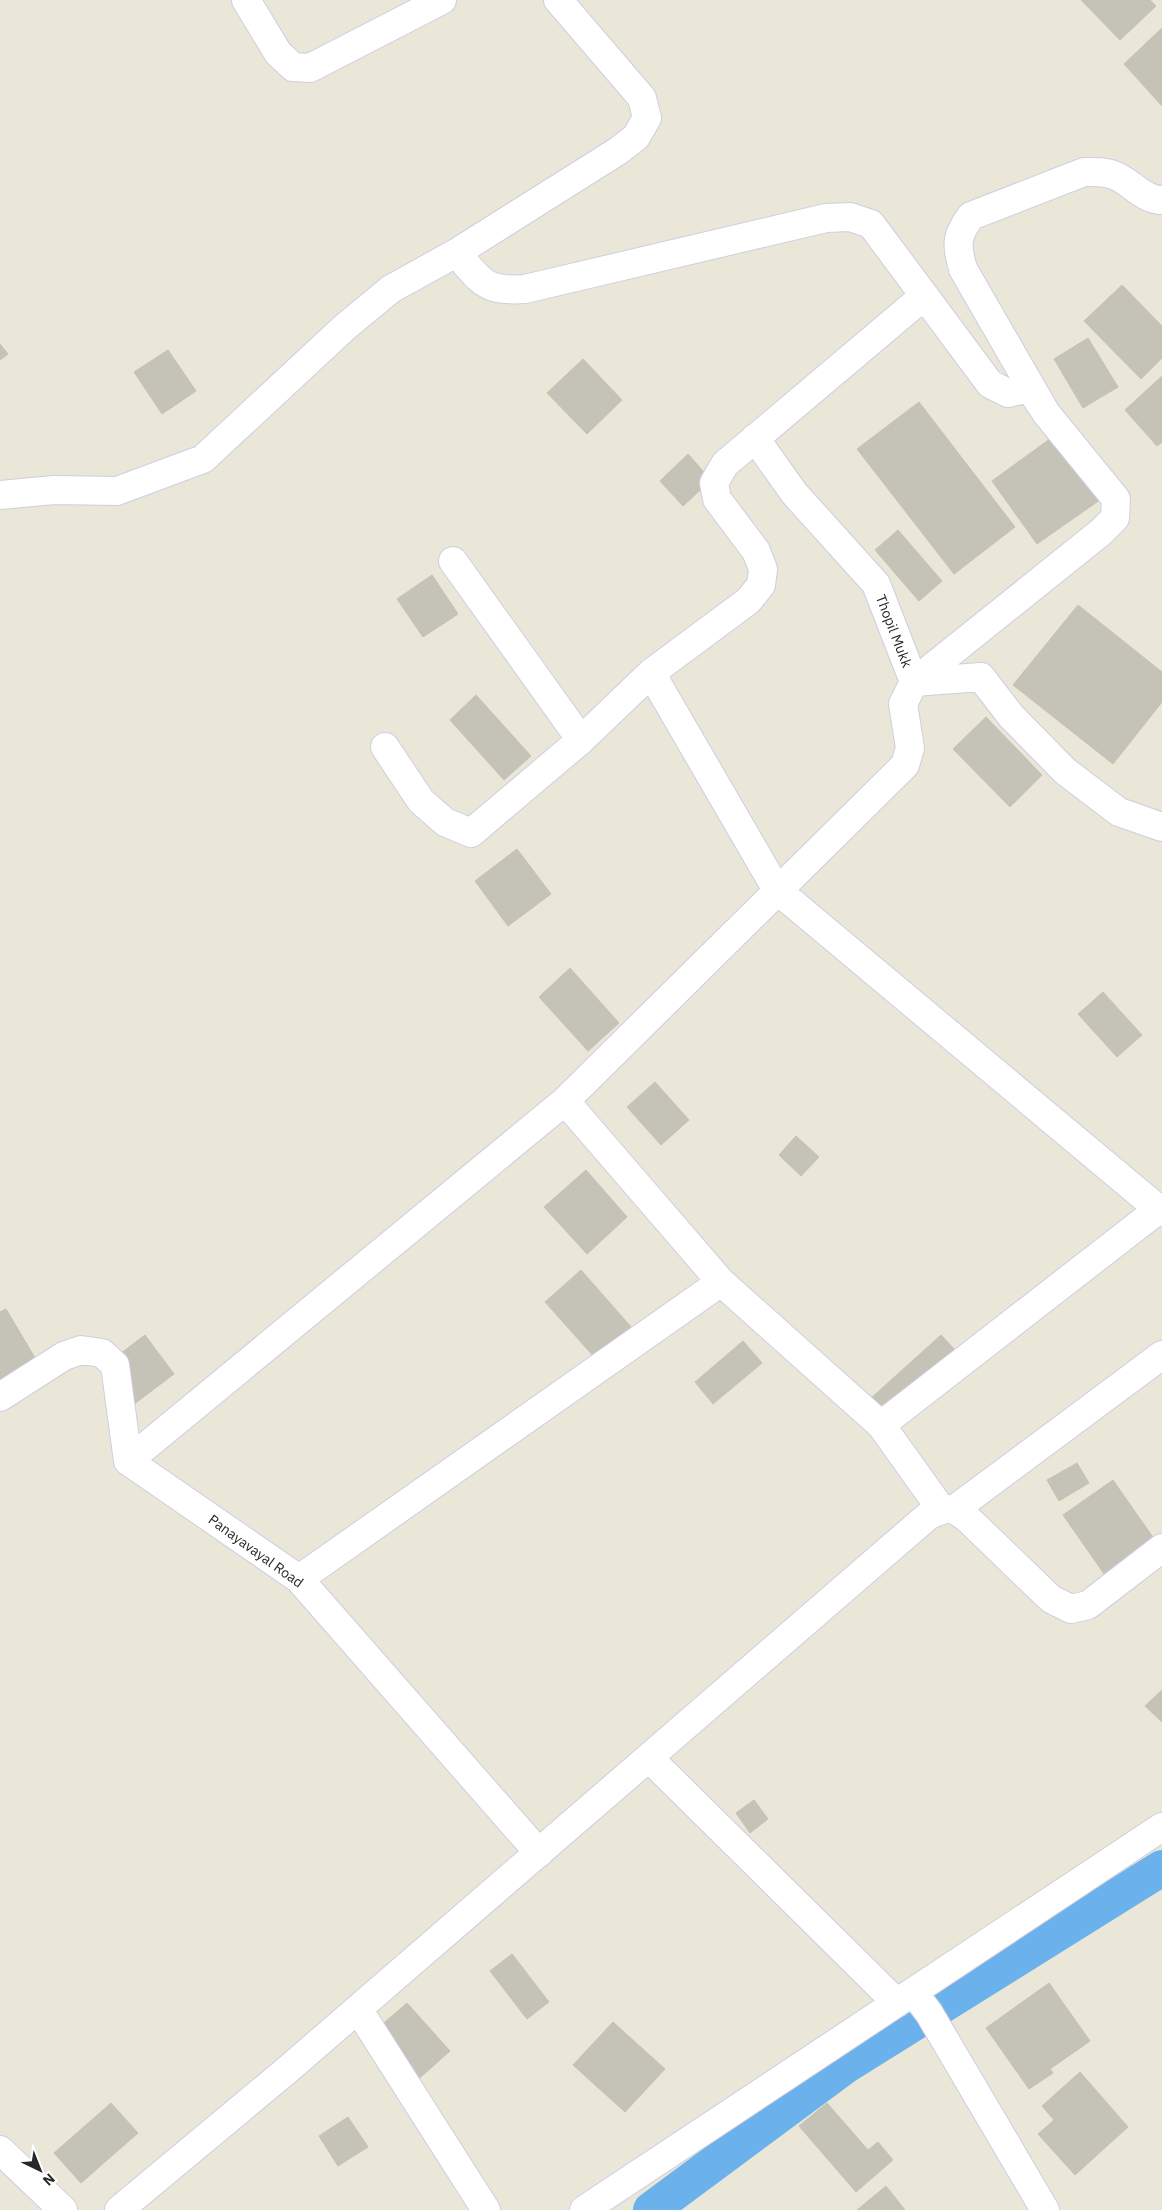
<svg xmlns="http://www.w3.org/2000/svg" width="1162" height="2210" font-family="'IBM Plex Sans',sans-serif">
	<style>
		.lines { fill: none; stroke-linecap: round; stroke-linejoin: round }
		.canal { stroke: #6bb1ec; stroke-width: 36 }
		.building { fill: #c5c2b8; stroke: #c5c2b2 }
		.minor-casing { stroke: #cecee0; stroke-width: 30 }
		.tertiary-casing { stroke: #cecee0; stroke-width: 30 }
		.minor { stroke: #fff; stroke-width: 28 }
		.tertiary { stroke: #fff; stroke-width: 28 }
		.labels { text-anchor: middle; stroke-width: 4.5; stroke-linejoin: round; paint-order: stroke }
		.street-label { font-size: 14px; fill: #272727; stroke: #fff }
	</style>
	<rect width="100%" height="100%" fill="#eae6d8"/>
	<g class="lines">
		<path class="canal" d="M 651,2210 L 845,2066 L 1162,1868"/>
	</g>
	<path class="building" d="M 1081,0 L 1150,0 L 1156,6 L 1120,40 Z
		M 1162,28 L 1162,106 L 1124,64 Z
		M 1122,285 L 1162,326 L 1162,358 L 1141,379 L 1084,321 Z
		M 1088,338 L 1118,387 L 1083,408 L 1054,359 Z
		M 0,344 L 8,354 L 0,360 Z
		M 168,350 L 196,391 L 162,414 L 134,372 Z
		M 583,359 L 622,400 L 587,434 L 547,393 Z
		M 1162,376 L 1162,442 L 1157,446 L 1125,410 Z
		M 919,402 L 1015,527 L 954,574 L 857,449 Z
		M 1058,433 L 1104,497 L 1037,544 L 992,481 Z
		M 688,454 L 711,480 L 683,506 L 660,481 Z
		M 898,530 L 942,581 L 919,601 L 875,550 Z
		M 432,575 L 458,614 L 423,637 L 397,599 Z
		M 1078,605 L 1162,672 L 1162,702 L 1113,764 L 1013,685 Z
		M 476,695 L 531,756 L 504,780 L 450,720 Z
		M 986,717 L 1042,775 L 1010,807 L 953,749 Z
		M 517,849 L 551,894 L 508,926 L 475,881 Z
		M 570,968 L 619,1023 L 588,1051 L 539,997 Z
		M 1103,992 L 1142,1035 L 1117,1057 L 1078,1014 Z
		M 655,1082 L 689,1120 L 661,1145 L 627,1107 Z
		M 796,1136 L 819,1157 L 801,1176 L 779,1155 Z
		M 586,1170 L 627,1217 L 587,1254 L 544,1207 Z
		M 581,1270 L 632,1328 L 596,1359 L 545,1302 Z
		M 6,1309 L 38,1363 L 0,1384 L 0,1312 Z
		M 145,1335 L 174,1374 L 129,1408 L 100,1369 Z
		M 941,1335 L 968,1364 L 886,1438 L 859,1409 Z
		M 743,1341 L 762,1363 L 713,1404 L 695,1382 Z
		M 1077,1463 L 1089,1483 L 1059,1501 L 1047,1480 Z
		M 1113,1480 L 1159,1546 L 1109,1581 L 1063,1515 Z
		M 1162,1690 L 1162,1722 L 1145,1706 Z
		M 754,1800 L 768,1819 L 750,1833 L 736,1813 Z
		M 512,1954 L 549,2002 L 527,2019 L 490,1971 Z
		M 1049,1983 L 1090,2041 L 1050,2069 L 1053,2073 L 1029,2089 L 986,2028 Z
		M 407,2003 L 450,2051 L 414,2083 L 371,2034 Z
		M 613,2022 L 665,2069 L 625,2112 L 573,2065 Z
		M 1080,2072 L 1128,2127 L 1075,2175 L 1038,2134 L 1054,2120 L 1042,2106 Z
		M 111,2103 L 138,2133 L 81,2183 L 54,2153 Z
		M 827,2103 L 868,2150 L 878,2142 L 893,2160 L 856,2192 L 799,2126 Z
		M 348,2117 L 368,2147 L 338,2166 L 319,2136 Z
		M 886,2186 L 905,2210 L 857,2210 Z"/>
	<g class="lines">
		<defs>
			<path id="minor" d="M 246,0 L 278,53 L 293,67 L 310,68 L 442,0
				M 456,253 C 482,281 483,292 525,289 L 826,218 L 850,217 L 871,224 L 990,384 L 1008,393 L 1030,388 L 1040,404
				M 755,438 L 794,493 L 876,584 L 914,682 L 981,677 L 1011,716 L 1065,771 L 1119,812 L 1162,827
				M 0,495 L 54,490 L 117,491 L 203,459 L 345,327 L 391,289 L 456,253 L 618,151 L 636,137 L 647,118 L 642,98 L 558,0
				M 453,561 L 581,740
				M 651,673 L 777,890 L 1162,1212
				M 385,747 L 421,801 L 445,822 L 471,833 L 581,740 L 651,673 L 748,601 L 761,585 L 763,569 L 756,551 L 717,499 L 714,483 L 725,464 L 924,296
				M 565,1101 L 721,1282 L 881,1425 L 941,1509
				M 0,1397 L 64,1356 L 81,1350 L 102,1353 L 115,1365 L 128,1461 L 299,1579 L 539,1853
				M 881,1425 L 1159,1209
				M 128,1461 L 565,1101 L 905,765 L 910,748 L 903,704 L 914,682 L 1101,532 L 1115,518 L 1116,499 L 1046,413 L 963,269 C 956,245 956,236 971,216 L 1084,172 C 1095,172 1106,171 1116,176 C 1132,183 1144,200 1162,200
				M 955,1509 L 1162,1355
				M 299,1579 L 721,1282
				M 649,1758 L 897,2003
				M 913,1992 L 929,2013 L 1045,2210
				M 358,2009 L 486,2210
				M 0,2150 L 63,2210
				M 584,2210 L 1162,1827"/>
			<path id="tertiary" d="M 119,2210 L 286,2071 L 928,1516 C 948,1506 952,1506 969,1520 L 1051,1599 L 1071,1609 L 1088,1605 L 1162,1548"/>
		</defs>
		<use href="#minor" class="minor-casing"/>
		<use href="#tertiary" class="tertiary-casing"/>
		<use href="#minor" class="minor"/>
		<use href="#tertiary" class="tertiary"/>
	</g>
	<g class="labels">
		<g class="street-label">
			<text transform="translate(894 631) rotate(69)" y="5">Thopil Mukk</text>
			<text transform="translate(256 1551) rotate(36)" y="5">Panayavayal Road</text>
		</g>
	</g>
	<g transform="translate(40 2170) rotate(137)" stroke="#ffffff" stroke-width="4" paint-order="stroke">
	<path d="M0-4L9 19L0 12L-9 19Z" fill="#272727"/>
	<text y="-8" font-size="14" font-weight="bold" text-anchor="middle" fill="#272727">N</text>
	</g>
</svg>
